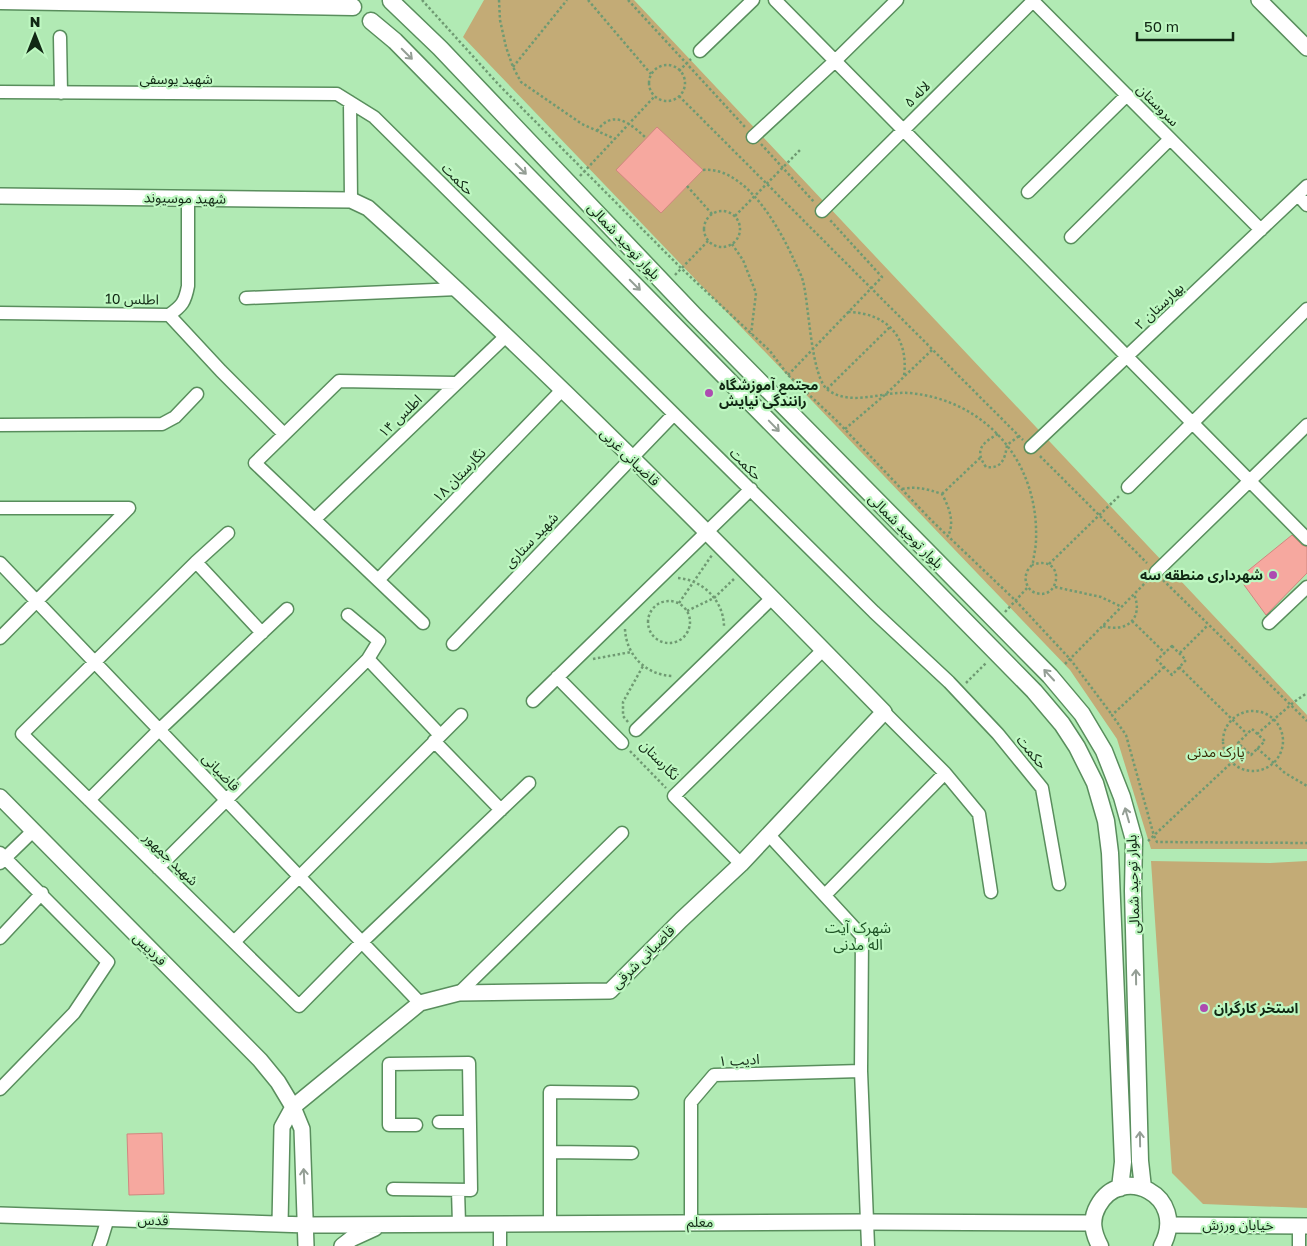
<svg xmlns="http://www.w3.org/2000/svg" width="1307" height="1246" font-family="'Golos Text','Noto Sans Arabic',sans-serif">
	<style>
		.green { fill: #c3ab76 }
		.building { fill: #f6a89f; stroke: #d1867f }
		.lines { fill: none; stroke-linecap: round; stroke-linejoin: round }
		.minor-casing { stroke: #598e5d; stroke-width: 15 }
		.tertiary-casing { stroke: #598e5d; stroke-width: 18 }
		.secondary-casing { stroke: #598e5d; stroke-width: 19 }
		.path { stroke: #6f9a72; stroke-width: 2.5; stroke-dasharray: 2.5 2.5; stroke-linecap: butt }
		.minor { stroke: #fff; stroke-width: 12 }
		.tertiary { stroke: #fff; stroke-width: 15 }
		.secondary { stroke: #fff; stroke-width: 16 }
		.oneway { stroke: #949e95 }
		.poi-dot { fill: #ad4bb1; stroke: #bef7c1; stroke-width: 2 }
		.labels { text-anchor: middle; stroke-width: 4.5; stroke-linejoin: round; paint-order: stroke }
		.street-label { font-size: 14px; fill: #112814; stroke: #bef7c1 }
		.poi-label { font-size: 14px; font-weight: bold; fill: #112814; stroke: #bef7c1; text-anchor: start }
		.park-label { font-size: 14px; fill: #372802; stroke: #bef7c1 }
		.neighbourhood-label { font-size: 15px; fill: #1c5123; stroke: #bef7c1 }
	</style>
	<rect width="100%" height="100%" fill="#b1eab4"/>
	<path class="green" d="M 484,0 L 634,0 L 1307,715 L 1307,849 L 1151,849 L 1117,739 L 1070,670 L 463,37 Z
		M 1151,861 L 1270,863 L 1307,861 L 1307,1208 L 1203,1204 L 1172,1173 Z"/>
	<path class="building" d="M 657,127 L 703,170 L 661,213 L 616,170 Z
		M 1292,535 L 1302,545 L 1307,547 L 1307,573 L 1266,615 L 1239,578 Z
		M 162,1133 L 164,1194 L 129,1195 L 127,1134 Z"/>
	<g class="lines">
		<defs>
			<path id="minor" d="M 775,0 L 1307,539
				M 1033,1 L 1261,230
				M 60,37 L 61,93
				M 700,51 L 753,0
				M 0,92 L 337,94 L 374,117 L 874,612 L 949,682 L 998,734 L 1042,788 L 1059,884
				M 350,102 L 351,200
				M 753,137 L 835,61 L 897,0
				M 1028,192 L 1127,95
				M 1298,195 L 1307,205
				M 822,211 L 1034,0
				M 1071,237 L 1170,139
				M 246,298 L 458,289
				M 0,313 L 169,315 C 182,306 185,302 188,286 L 188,199
				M 169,315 L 221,371 L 284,434
				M 0,425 L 162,424 L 175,417 L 197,394
				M 1031,447 L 1307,186
				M 1128,487 L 1307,309
				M 0,508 L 129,508
				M 315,519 L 506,336
				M 228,533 L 196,562 L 22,734 L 299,1006 L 362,942 L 529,783
				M 196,562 L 262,633
				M 0,563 L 420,1003
				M 1156,572 L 1307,425
				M 378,580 L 562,390
				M 423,623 L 255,463 L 339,381 L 456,383
				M 1269,623 L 1307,587
				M 0,638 L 129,508
				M 453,644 L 674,414
				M 368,659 L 440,735
				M 557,677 L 622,743
				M 533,701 L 751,489
				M 884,712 L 945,773 L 979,814 L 991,892
				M 636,730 L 772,598
				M 434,741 L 501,810
				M 89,800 L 159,730 L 287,609
				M 769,835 L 862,936 L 861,1071 L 868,1246
				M 0,853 L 108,962 L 74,1013 L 0,1089
				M 0,863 L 33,831
				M 741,864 L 674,796 L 823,650
				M 158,868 L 368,659 L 379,641 L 348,615
				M 825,895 L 945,773
				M 0,938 L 42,893
				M 234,942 L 461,715
				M 459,993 L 622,833
				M 439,1122 L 470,1122
				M 550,1152 L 632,1153
				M 393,1189 L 471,1190 L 469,1063 L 389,1064 L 389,1125 L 416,1125
				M 458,1190 L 459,1224
				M 691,1222 L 691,1102 L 714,1075 L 861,1071
				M 550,1224 L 550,1092 L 632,1093
				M 99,1246 L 101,1241 L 108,1218
				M 500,1246 L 500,1224
				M 1299,1246 L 1299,1226"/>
			<path id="tertiary" d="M 1259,0 L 1307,48
				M 0,196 L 351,200 L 368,208 C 547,369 716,540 884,712 L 741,864 L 681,920 L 610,991 L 459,993 L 420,1003 L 293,1107 L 282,1127 L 280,1224
				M 0,797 L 260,1060 L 278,1082 L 293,1107 L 302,1129 L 306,1246
				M 0,1215 L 307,1225 L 868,1222 L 1093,1223
				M 1169,1225 L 1307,1226
				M 342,1246 L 351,1239 L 375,1228"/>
			<path id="secondary" d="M 0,1 L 353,7
				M 391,1 L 440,48 L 694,315 L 1050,676 L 1082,714 L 1104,751 L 1122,797 L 1134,840 L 1133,891 L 1140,1161 L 1143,1188
				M 371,21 L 395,41 L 1034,691 L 1062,724 L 1077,747 L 1095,783 L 1106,821 L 1110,853 L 1123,1162 L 1120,1188
				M 1100,1246 C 1093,1233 1090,1220 1098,1206 C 1121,1163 1189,1195 1162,1246"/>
		</defs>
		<use href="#minor" class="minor-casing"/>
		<use href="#tertiary" class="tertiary-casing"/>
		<use href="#secondary" class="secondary-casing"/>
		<path class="path" d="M 422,0 L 499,85 L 682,269 L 770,351 L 788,375 L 836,420 L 931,520 L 1016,601 L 1070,659 L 1112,715
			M 499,0 L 500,20 L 506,47 L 513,67 L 521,82 L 582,124 L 615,139
			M 588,0 L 651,74
			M 628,0 L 745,127
			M649 83a18 18 0 1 1 36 0a18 18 0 1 1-36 0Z
			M 513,67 L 567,0
			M 679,71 L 691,59
			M 679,96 L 1023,440
			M 597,131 C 613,108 631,124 646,138
			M 761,144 L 815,203
			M 703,170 C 745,166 779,227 794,260 C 797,267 801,274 803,281 C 809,304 811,378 828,390 C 852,407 882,391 909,393 C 987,400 1039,463 1036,540 C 1036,547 1034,555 1033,562 C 1032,567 1028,568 1027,572 C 1023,580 1028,591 1036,593 C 1061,601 1066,553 1032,565
			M 580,176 L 654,97
			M 687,186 L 712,214
			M704 229a18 18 0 1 1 36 0a18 18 0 1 1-36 0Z
			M 735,216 L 801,149
			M 732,244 L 743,260 L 756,293 L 751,334
			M 675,275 L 708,241
			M 848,312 C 887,313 909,337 904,376
			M 788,375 L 882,277 L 830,220
			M 827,389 L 890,327
			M 845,429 L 887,393 L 933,349
			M 998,434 C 982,443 974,450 986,467 C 1002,469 1005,459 1007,445 L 1019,436
			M 1040,456 L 1147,563
			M 902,489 C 917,486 927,489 942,494 C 949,507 955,522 948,536
			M 942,494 L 980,458
			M 1049,564 L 1120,495
			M 678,578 C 703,580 724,601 724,627
			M 1163,580 L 1307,721
			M 1055,587 L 1101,597 L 1122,607
			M648 622a21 21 0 1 1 42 0a21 21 0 1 1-42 0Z
			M 679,603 L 712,555
			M 687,611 L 714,598 L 735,578
			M 1005,612 L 1028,587
			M 1132,621 L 1165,653
			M 1103,626 C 1126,633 1144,619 1134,594
			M 625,629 C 626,655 646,675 672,676
			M 1172,646 L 1186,660 L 1172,675 L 1157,660 Z
			M 1180,653 L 1208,625
			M 593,659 L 631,652
			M 1065,664 L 1148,580
			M 1164,667 L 1112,715 L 1126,735 L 1154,836 L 1157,842 L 1307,843
			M 1179,667 L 1247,734
			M 966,683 L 987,662
			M1223 741a30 30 0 1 1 60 0a30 30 0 1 1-60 0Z
			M 628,722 L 623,716 L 623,702 L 643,666
			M 1252,729 L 1265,741 L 1251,755 L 1238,743 Z
			M 1257,734 L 1294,702 L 1307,693
			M 1257,748 L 1285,773 L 1307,786
			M 630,751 L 666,788
			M 1148,841 L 1245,750"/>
		<use href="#minor" class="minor"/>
		<use href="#tertiary" class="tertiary"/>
		<use href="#secondary" class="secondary"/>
	</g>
	<defs><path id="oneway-shaft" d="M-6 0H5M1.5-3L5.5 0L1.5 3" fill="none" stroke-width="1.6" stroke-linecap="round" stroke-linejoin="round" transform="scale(1.25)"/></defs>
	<g class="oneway">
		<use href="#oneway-shaft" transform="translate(407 54) rotate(45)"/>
		<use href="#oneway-shaft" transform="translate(521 169) rotate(45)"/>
		<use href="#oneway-shaft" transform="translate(635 285) rotate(45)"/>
		<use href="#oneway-shaft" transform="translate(774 426) rotate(46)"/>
		<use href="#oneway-shaft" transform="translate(1049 675) rotate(-133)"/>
		<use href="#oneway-shaft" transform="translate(1127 815) rotate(-106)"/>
		<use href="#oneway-shaft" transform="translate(1136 977) rotate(-91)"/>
		<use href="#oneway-shaft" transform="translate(1140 1139) rotate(-91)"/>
		<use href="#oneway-shaft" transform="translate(304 1176) rotate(-93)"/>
	</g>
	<g class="poi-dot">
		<circle cx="709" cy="393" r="5"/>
		<circle cx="1273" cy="575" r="5"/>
		<circle cx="1204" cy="1008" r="5"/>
	</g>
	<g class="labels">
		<g class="street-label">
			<text x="176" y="84">شهید یوسفی</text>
			<text transform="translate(917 94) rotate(-45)" y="5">لاله ۵</text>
			<text transform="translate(1158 105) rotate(45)" y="5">سروستان</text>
			<text transform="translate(458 179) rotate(45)" y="5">حکمت</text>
			<text transform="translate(185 198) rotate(1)" y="5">شهید موسیوند</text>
			<text transform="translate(624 241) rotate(47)" y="5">بلوار توحید شمالی</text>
			<text transform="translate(132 299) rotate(1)" y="5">اطلس 10</text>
			<text transform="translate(1159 306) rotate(-43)" y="5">بهارستان ۲</text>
			<text transform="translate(400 416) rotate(-44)" y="5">اطلس ۱۴</text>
			<text transform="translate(630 457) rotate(44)" y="5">قاضیانی غربی</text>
			<text transform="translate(746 464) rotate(45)" y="5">حکمت</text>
			<text transform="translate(459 475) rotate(-46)" y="5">نگارستان ۱۸</text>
			<text transform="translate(906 531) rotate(45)" y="5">بلوار توحید شمالی</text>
			<text transform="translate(531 540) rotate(-46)" y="5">شهید ستاری</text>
			<text transform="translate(1032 752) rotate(50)" y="5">حکمت</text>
			<text transform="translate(660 760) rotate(46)" y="5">نگارستان</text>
			<text transform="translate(221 772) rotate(46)" y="5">قاضیانی</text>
			<text transform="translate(171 859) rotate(44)" y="5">شهید جمهور</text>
			<text transform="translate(1133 884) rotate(-92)" y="5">بلوار توحید شمالی</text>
			<text transform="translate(150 949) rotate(45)" y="5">فردیس</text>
			<text transform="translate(643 957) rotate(-45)" y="5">قاضیانی شرقی</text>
			<text transform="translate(739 1060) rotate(-3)" y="5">ادیب ۱</text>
			<text transform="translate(153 1220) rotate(2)" y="5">قدس</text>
			<text x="700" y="1227">معلم</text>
			<text x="1238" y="1230">خیابان ورزش</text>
		</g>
		<g class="poi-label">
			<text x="719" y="390">مجتمع آموزشگاه<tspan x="719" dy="16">رانندگی نیایش</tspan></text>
			<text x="1263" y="580" text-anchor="end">شهرداری منطقه سه</text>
			<text x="1214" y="1013">استخر کارگران</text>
		</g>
		<g class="park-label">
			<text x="1216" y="757">پارک مدنی</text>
		</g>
		<g class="neighbourhood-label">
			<text x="858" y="933">شهرک آیت<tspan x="858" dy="17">اله مدنی</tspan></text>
		</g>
	</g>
	<g transform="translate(35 35)" stroke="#bef7c1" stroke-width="4" paint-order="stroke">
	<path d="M0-4L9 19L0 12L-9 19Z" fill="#112814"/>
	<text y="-8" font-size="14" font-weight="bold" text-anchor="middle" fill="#112814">N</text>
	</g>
	<path d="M1137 32v8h96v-8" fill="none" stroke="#112814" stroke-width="2.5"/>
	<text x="1144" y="32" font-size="15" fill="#112814" stroke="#bef7c1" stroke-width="4" paint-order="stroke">50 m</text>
</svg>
